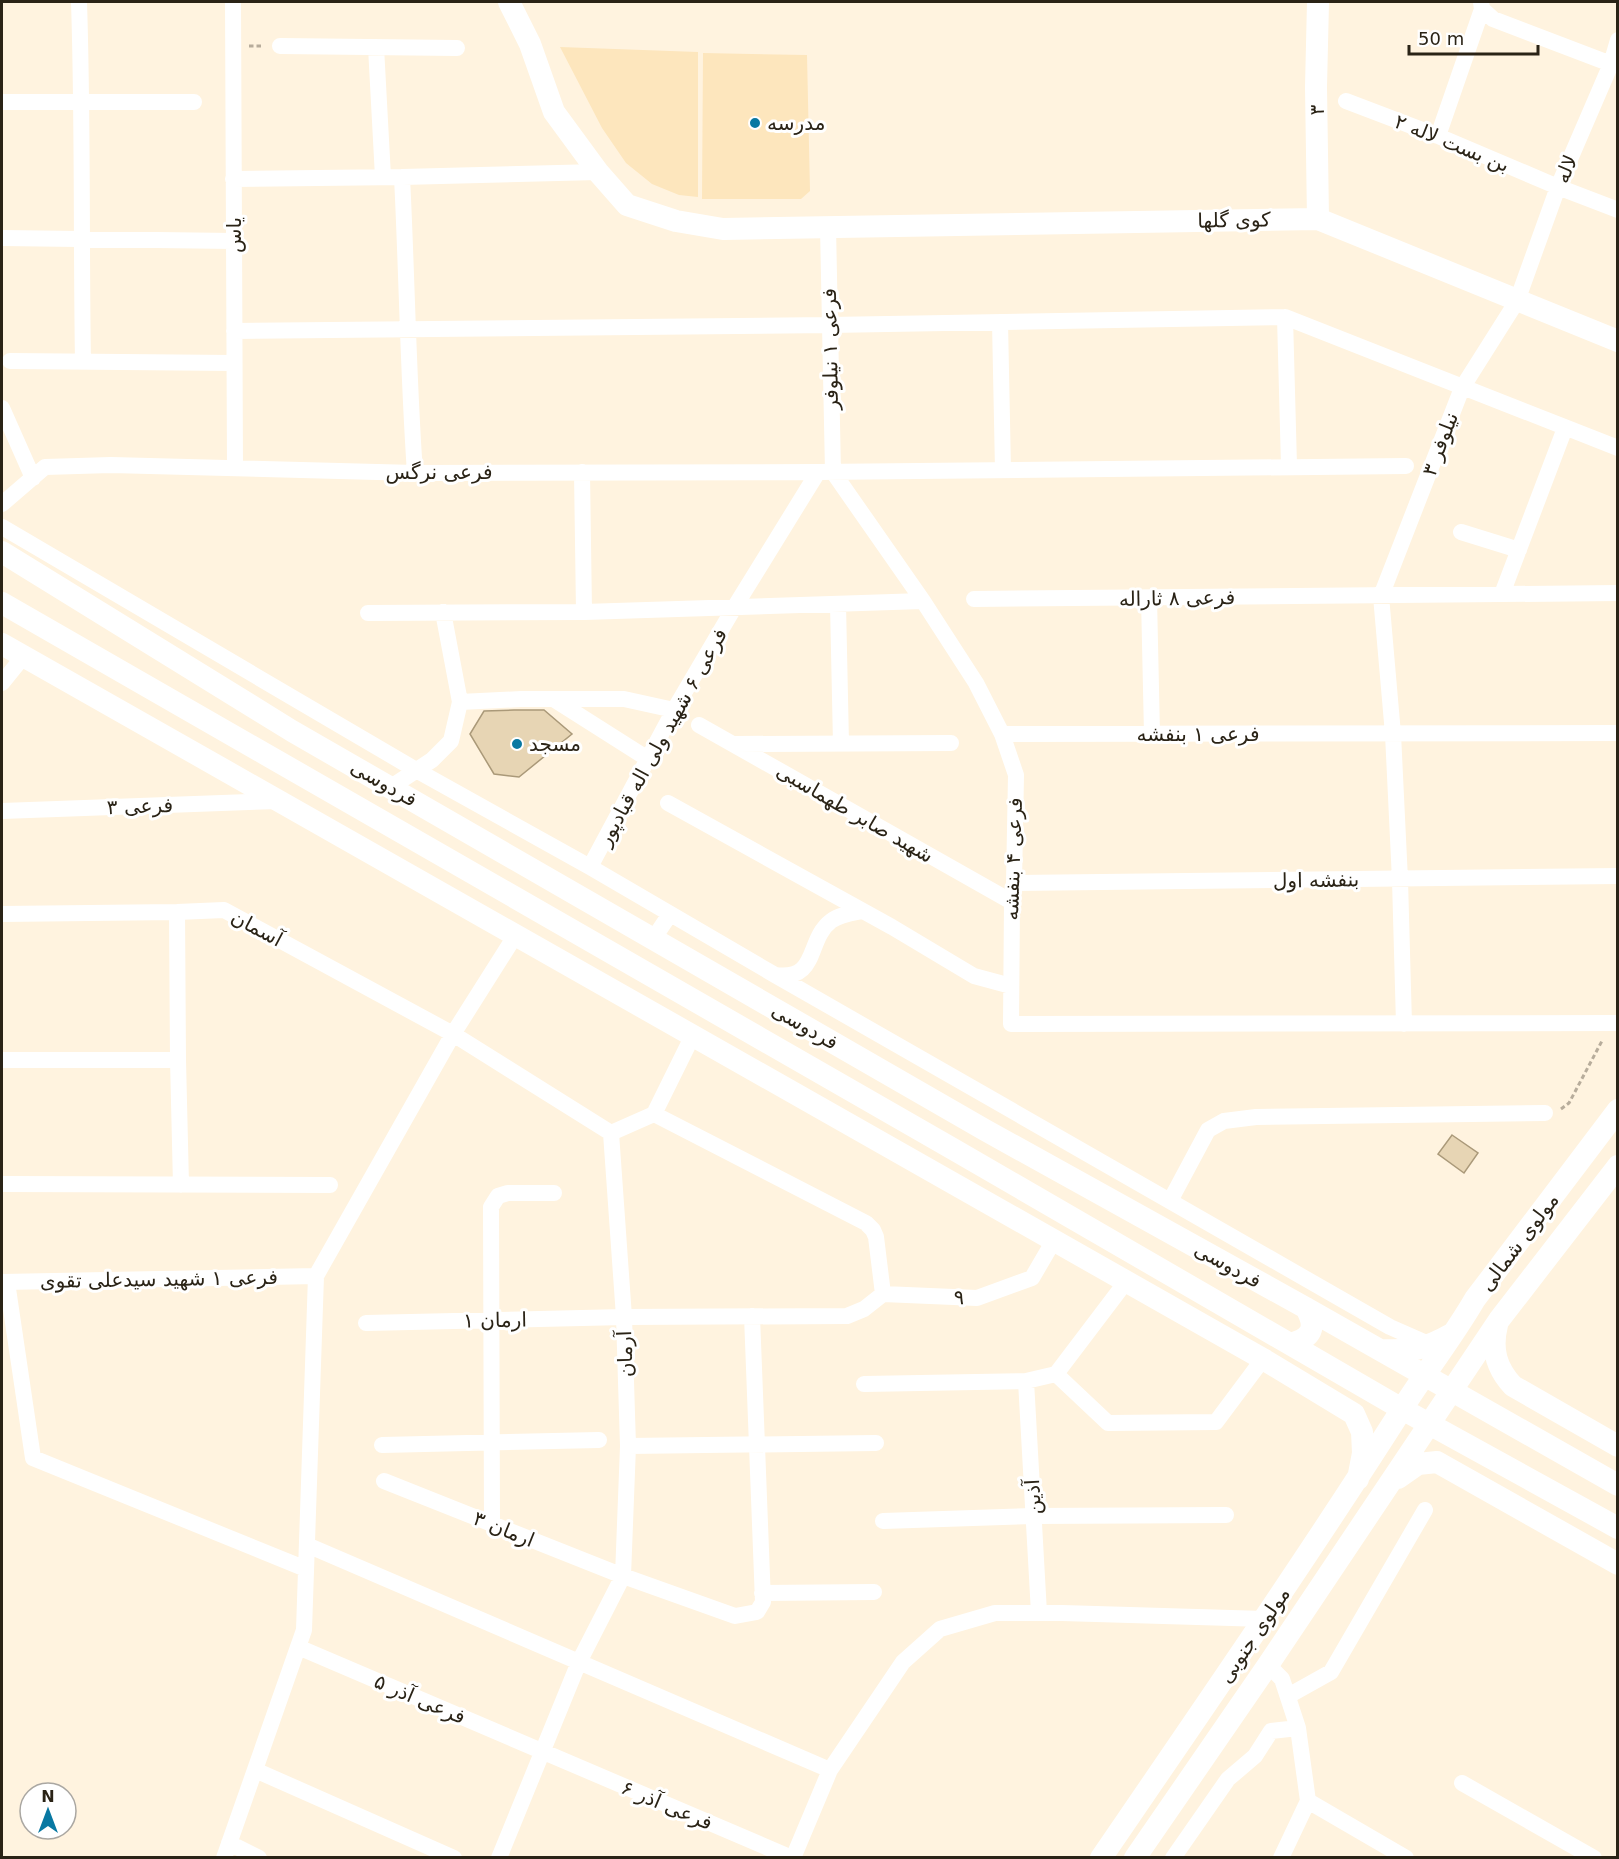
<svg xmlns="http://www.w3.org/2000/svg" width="1619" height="1859" font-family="'DejaVu Sans','Noto Sans Arabic',sans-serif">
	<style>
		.built { fill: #fde6bd }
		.building { fill: #e7d5b4; stroke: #aa9979; stroke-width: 1.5 }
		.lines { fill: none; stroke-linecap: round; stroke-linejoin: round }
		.path { stroke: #b7ac9b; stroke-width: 3; stroke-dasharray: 4.5 3; stroke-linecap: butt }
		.street { stroke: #fff; stroke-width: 16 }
		.secondary { stroke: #fff; stroke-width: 22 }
		.poi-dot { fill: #0878a2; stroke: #fff; stroke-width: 2 }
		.labels { text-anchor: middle; stroke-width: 6; stroke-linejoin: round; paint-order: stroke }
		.street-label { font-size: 20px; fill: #2a2316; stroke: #fff }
		.poi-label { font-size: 20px; fill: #2a2316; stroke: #fff; text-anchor: start }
	</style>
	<rect width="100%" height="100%" fill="#fff3df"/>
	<path class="built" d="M 560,47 L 698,52 L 698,197 L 679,195 L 652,184 L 626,163 L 602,128 Z
		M 703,53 L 807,55 L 810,191 L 801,199 L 702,199 Z"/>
	<path class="building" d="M 514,710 L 544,710 L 572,734 L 519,777 L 494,774 L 470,734 L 484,711 Z
		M 1452,1135 L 1478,1153 L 1464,1173 L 1438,1154 Z"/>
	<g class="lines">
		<path class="path" d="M 249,46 L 263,46
			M 1561,1109 L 1569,1103 L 1603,1039"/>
		<path class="street" d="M 79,2 C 83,122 81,242 83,362
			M 233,2 L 235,468
			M 1482,9 L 1493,19 L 1611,64
			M 280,46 L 457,48
			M 376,47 L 383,177
			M 1346,101 L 1438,136 L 1558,187 L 1618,210
			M 2,102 L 194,102
			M 1438,136 L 1482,9 L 1481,2
			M 402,177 C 407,276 408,374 415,473
			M 233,179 L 402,177 L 598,172
			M 828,227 L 833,472
			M 2,238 L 234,241
			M 1285,317 L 1289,466
			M 1000,322 L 1003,470
			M 234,331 L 830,325 L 1285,317 L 1618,448
			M 10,361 L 234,363
			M 2,408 L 33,478
			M 582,472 L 584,612
			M 833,472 L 923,601 L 976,683 L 1002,734 L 1016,775 L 1014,883 L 1012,902 L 1011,1024 L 1618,1023
			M 2,504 L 45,467 L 111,465 L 415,473 L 818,472 L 1406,466
			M 2,527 L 416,770 L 590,867 L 775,975 L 1390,1327 L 1431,1345
			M 1461,532 L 1519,550
			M 1502,594 L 1565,428
			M 1149,598 L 1152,734
			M 974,599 L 1618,593
			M 838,604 L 841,744
			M 443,612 L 460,702
			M 368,613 L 584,612 L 923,601
			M 2,683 L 23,657
			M 555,700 L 648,759
			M 699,725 L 1012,902
			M 1002,734 L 1618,733
			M 736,744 L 951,743
			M 391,787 L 432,760 L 451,741 L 460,702 L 521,699 L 624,699 L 674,710
			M 668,803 L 892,927 L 974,976 L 1011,986
			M 2,811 L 278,801
			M 590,867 L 674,710 L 734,608 L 818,472
			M 1014,883 L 1618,876
			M 177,912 L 178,1060 L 181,1185
			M 2,914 L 177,912 L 224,910 L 453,1034 L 611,1133
			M 654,938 L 670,914
			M 775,975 C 819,981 806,940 831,921 C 839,915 852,913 862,911
			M 1404,1024 L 1400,880 L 1393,734 L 1381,596 L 1462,388 L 1517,301 L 1558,187 L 1611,64 L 1618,40
			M 2,1060 L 178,1060
			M 654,1114 L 866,1223 L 873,1230 L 876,1237 L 883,1294
			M 611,1133 L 654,1114 L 693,1035
			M 2,1184 L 330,1185
			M 1170,1201 L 1208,1130 L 1224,1121 L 1256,1117 L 1545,1113
			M 2,1282 L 316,1276
			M 7,1282 L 33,1458 L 306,1569
			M 366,1323 L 624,1317 L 847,1316 L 864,1309 L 883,1294 L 977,1298 L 1032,1278 L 1053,1242
			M 1056,1374 L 1108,1423 L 1216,1422 L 1263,1359
			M 1026,1381 L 1039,1613
			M 864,1384 L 1026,1381 L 1056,1374 L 1125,1283
			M 382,1445 L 599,1440
			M 628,1446 L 876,1443
			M 384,1481 L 623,1576 L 735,1616 L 757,1612 L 763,1602 L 752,1316
			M 883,1521 L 1034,1516 L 1226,1515
			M 492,1524 L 491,1207 L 498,1196 L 508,1193 L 554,1193
			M 307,1545 L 830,1770
			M 762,1593 L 874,1592
			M 298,1647 L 792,1858
			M 1268,1665 L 1282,1679 L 1298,1728 L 1308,1801 L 1406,1858
			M 1288,1696 L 1331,1672 L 1425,1510
			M 255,1770 L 454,1858
			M 1462,1783 L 1594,1858
			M 229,1843 L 259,1858
			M 224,1858 L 304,1630 L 316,1276 L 453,1034 L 515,936
			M 499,1858 L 579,1662 L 623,1576 L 628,1446 L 624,1317 L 611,1133
			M 793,1858 L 830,1770 L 903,1662 L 940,1629 L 995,1613 L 1062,1613 L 1265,1619
			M 1173,1858 L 1228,1779 L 1255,1756 L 1271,1731 L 1298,1728
			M 1281,1858 L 1308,1801"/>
		<path class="secondary" d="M 509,2 L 530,44 L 554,112 L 598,172 L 627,205 L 676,221 L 723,229 L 1318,219 L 1618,341
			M 1318,219 L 1316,87 L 1318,2
			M 2,552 L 292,731 L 985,1130 L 1306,1308 L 1618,1485
			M 2,603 L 953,1149 L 1402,1409 L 1618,1528
			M 2,644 L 1263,1359 L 1354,1414 L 1362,1432 L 1363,1453 L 1358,1479
			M 1497,1325 C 1491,1349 1496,1368 1513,1386 L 1618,1446
			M 1290,1344 C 1312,1338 1317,1328 1306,1308
			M 1381,1350 C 1414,1351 1423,1350 1452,1334
			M 1398,1478 L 1418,1464 L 1437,1462 L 1618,1564
			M 1101,1858 C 1203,1709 1305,1561 1402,1409 C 1426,1371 1453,1337 1475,1299 L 1618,1110
			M 1135,1858 L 1268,1665 L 1499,1320 L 1618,1166"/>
	</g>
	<g class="poi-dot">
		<circle cx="755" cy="123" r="6"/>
		<circle cx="517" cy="744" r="6"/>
	</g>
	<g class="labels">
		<g class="street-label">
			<text transform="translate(1317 110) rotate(-91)" y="7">۳</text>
			<text transform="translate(1452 143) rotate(22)" y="7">بن بست لاله ۲</text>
			<text transform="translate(1566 169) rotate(-67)" y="7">لاله</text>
			<text transform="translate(1234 220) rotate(-1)" y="7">کوی گلها</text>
			<text transform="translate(234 235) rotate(-90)" y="7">یاس</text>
			<text transform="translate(830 349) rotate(-91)" y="7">فرعی ۱ نیلوفر</text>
			<text transform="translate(1440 444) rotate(-69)" y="7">نیلوفر ۳</text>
			<text x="439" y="479">فرعی نرگس</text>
			<text transform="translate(1177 598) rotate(-1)" y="7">فرعی ۸ ثاراله</text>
			<text x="1198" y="741">فرعی ۱ بنفشه</text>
			<text transform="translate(662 737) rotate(-61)" y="7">فرعی ۶ شهید ولی اله قبادپور</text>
			<text transform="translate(384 783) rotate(30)" y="7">فردوسی</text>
			<text transform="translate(140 806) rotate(-2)" y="7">فرعی ۳</text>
			<text transform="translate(855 813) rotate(30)" y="7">شهید صابر طهماسبی</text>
			<text transform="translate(1013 859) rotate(-88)" y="7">فرعی ۴ بنفشه</text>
			<text transform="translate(1316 880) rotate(-1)" y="7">بنفشه اول</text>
			<text transform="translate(257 928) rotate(28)" y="7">آسمان</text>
			<text transform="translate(805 1026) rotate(30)" y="7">فردوسی</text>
			<text transform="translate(1519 1242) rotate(-53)" y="7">مولوی شمالی</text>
			<text transform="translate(1228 1265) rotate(29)" y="7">فردوسی</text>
			<text transform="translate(159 1279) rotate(-1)" y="7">فرعی ۱ شهید سیدعلی تقوی</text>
			<text transform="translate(959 1297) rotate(3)" y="7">۹</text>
			<text transform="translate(495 1320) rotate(-1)" y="7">ارمان ۱</text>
			<text transform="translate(625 1354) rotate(-92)" y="7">آرمان</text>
			<text transform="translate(1033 1497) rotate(-93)" y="7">آذین</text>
			<text transform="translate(504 1529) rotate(22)" y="7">ارمان ۳</text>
			<text transform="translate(1254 1635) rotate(-56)" y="7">مولوی جنوبی</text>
			<text transform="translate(420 1699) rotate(23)" y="7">فرعی آذر ۵</text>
			<text transform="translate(667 1805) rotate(23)" y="7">فرعی آذر ۶</text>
		</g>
		<g class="poi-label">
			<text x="767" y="130">مدرسه</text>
			<text x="529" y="751">مسجد</text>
		</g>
	</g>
	<rect width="1619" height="1859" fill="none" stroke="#2a2316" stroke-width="6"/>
	<g transform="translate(48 1811)"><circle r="28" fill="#ffffff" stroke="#aaa7a2" stroke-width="1.5"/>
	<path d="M0-4.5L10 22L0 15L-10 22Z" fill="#0878a2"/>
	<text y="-9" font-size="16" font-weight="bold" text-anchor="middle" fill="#2a2316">N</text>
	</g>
	<path d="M1409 45v9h129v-9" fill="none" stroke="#2a2316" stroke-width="3"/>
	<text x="1418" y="45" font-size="18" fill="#2a2316" stroke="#ffffff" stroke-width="4.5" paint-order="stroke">50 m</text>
</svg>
